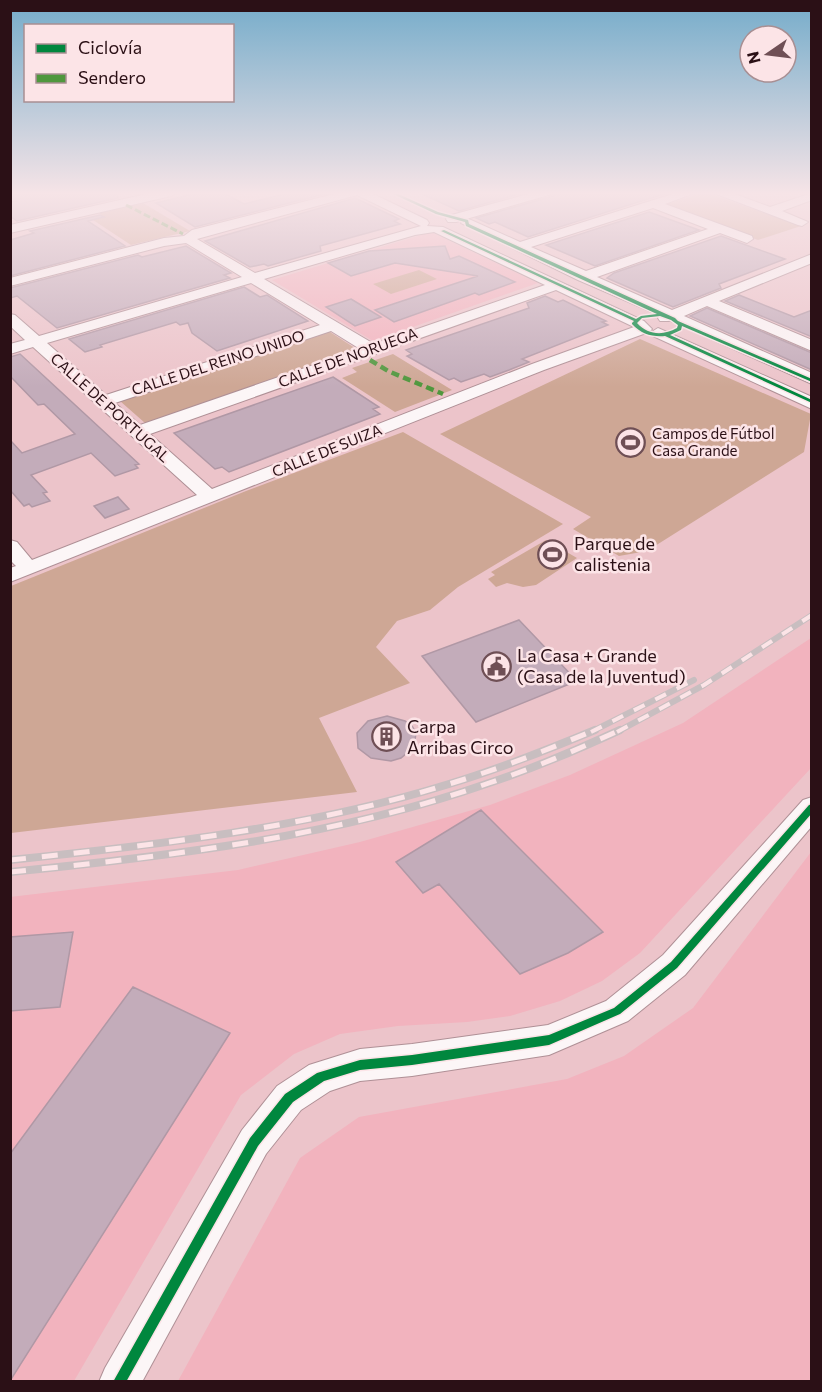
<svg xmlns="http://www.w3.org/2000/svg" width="822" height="1392" font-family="Commissioner,sans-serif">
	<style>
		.built { fill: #f2b3be }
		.green { fill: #cea795 }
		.building { fill: #c3acba; stroke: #b098a5; stroke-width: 1.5 }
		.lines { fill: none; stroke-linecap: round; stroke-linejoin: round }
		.minor-casing { stroke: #af9096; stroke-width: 2 }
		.minor { fill: #fcf6f7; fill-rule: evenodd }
		.rail-far1-casing { stroke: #c8bec0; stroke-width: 6 }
		.rail-casing { stroke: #c8bec0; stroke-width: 8 }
		.rail-far1 { stroke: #fce4e7; stroke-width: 4; stroke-dasharray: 12; stroke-linecap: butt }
		.rail { stroke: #fce4e7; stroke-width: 5; stroke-dasharray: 16; stroke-linecap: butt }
		.quiet-far1 { stroke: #4f973d; stroke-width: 3; stroke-dasharray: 7 3; stroke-linecap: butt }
		.quiet { stroke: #4f973d; stroke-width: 4.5; stroke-dasharray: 8 4.5; stroke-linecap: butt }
		.cycleway-casing { stroke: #fce4e7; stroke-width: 3 }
		.cycleway { fill: #00873e; fill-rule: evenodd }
		.labels { text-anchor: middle; stroke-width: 5; stroke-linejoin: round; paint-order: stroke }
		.far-street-label { font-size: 15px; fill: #2b1016; stroke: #fce4e7 }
		.far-poi-label { font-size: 15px; fill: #2b1016; stroke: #fce4e7; text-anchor: start }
		.poi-label { font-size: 18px; fill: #2b1016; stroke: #fce4e7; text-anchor: start }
	</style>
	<rect width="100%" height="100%" fill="#ecc4ca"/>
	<path class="built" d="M 431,232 L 538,283 L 373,341 L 272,280 Z
		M 811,638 L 811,768 L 640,953 L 602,981 L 560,1001 L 510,1016 L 467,1022 L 398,1026 L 340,1034 L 294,1054 L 241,1095 L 74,1381 L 11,1381 L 10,897 L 238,870 L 360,842 L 490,805 L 570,775 L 683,723 Z
		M 811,852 L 811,1381 L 178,1381 L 300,1158 L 359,1117 L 567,1079 L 624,1056 L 693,1008 Z"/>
	<path class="green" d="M 705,192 L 801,226 L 758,240 L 664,205 Z
		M 143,203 L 190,231 L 131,245 L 93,220 L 104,217 L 99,213 Z
		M 419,270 L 437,279 L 391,294 L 373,284 Z
		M 330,332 L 358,350 L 145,423 L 120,401 Z
		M 640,339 L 811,414 L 804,452 L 647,551 L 619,556 L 573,529 L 591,517 L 440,434 Z
		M 393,354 L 452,390 L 395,412 L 342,378 L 357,372 L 352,368 Z
		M 403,432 L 563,524 L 458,587 L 430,610 L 397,621 L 376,647 L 410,683 L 319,718 L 357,792 L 11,833 L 11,586 L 246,491 Z
		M 546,540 L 577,558 L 536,585 L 523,587 L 507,583 L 496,587 L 488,579 L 495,575 L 491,572 Z"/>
	<path class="building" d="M 10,192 L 117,192 L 118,198 L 17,221 L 10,216 L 10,202 L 16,201 L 10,197 Z
		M 201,192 L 222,192 L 244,204 L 293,192 L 332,192 L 195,227 L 156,203 Z
		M 418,192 L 487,193 L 526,192 L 459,211 Z
		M 556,192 L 667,192 L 667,193 L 528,237 L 495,222 L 489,224 L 476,218 L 553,196 Z
		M 355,198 L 399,219 L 394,221 L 400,224 L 320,246 L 321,251 L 268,266 L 264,264 L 250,267 L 205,241 Z
		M 649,212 L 699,230 L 595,266 L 546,245 Z
		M 100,215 L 104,217 L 88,221 L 125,246 L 10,276 L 10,240 L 34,233 L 30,231 Z
		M 721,236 L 785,259 L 719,284 L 721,288 L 673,307 L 607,278 L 614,273 Z
		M 186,246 L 231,273 L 224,275 L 230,278 L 57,328 L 17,296 L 10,298 L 10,288 L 138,255 L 142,257 Z
		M 445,246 L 450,259 L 459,256 L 515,282 L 479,295 L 475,293 L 394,322 L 375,310 L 478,276 L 395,263 L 351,276 L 328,263 L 369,251 Z
		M 244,287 L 260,297 L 267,295 L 308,321 L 217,351 L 192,333 L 188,323 L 180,325 L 176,322 L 100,345 L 102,347 L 85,352 L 69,339 Z
		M 739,295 L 794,317 L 812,310 L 812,337 L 725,301 Z
		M 545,296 L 558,302 L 563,300 L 606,321 L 602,322 L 608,325 L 522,359 L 529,362 L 509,370 L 490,377 L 484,374 L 461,382 L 454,378 L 449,380 L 407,356 L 412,354 L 406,350 L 529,308 L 527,303 Z
		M 351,299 L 381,317 L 355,326 L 326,307 Z
		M 707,308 L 812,353 L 812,370 L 690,316 Z
		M 20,354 L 139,464 L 135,465 L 138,468 L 115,476 L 91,453 L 31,475 L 47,492 L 43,493 L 50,501 L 32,507 L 29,504 L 24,506 L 10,490 L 10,440 L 22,453 L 75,434 L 44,404 L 38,405 L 10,376 L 10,357 Z
		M 333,377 L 379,407 L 373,409 L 380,414 L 229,472 L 222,467 L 215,469 L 174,433 Z
		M 118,497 L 129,509 L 105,518 L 94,506 Z
		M 519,620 L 577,681 L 476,722 L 422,656 Z
		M 387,716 L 405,721 L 412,726 L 416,733 L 414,747 L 401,758 L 391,761 L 371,758 L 358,748 L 357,733 L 368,721 Z
		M 481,810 L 603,932 L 568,953 L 520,974 L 439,884 L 423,893 L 396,862 Z
		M 73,932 L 60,1007 L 10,1011 L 10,937 Z
		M 133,987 L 230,1033 L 10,1381 L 10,1154 Z"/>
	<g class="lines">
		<defs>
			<path id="minor" d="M 155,192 L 177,192 L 171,196 L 10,233 L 10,225 Z
				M 342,192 L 369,192 L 427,220 L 429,223 L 427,226 L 443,227 L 644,321 L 652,329 L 649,332 L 544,370 L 10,582 L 10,568 L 16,566 L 10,560 L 10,540 L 17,542 L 32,560 L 197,495 L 33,347 L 10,354 L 10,344 L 25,340 L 10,326 L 10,314 L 15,315 L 39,336 L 242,277 L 186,243 L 164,246 L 10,286 L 10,278 L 164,238 L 184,236 L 192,230 ZM 357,195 L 421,226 L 255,273 L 197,239 ZM 434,232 L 545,285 L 374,344 L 264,279 L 415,235 ZM 251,283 L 320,325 L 106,395 L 47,343 ZM 556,290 L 634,327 L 532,364 L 212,489 L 150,434 ZM 331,331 L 360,349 L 140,425 L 115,403 Z
				M 535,192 L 554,192 L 552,194 L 456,222 L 448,222 L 446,219 L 448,216 Z
				M 679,192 L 697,192 L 665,204 L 752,236 L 753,239 L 747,243 L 720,233 L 597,277 L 672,310 L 812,254 L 812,263 L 719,301 L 812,340 L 812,351 L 707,306 L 684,316 L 812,373 L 812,384 L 671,321 L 660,321 L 658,318 L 659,315 L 578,280 L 461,223 L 467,219 L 471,220 L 520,242 ZM 653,208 L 708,229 L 586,271 L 531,247 Z
				M 711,192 L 729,192 L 770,207 L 812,193 L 812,200 L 782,211 L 808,222 L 802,226 L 798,225 Z
				M 658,328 L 812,397 L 812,409 L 653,336 L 650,333 Z
				M 812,797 L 812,826 L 685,975 L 628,1021 L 549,1055 L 412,1076 L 360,1081 L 330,1091 L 301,1110 L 266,1154 L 142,1382 L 99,1382 L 105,1368 L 242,1130 L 277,1086 L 309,1065 L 360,1049 L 412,1044 L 548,1025 L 606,1001 L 663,955 L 803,800 Z"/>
		</defs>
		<use href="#minor" class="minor-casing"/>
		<use href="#minor" class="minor"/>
		<defs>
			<path id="rail-far1" d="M 591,732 L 694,680
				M 617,732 L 704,685 L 812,615"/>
			<path id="rail" d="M 10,860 C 158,845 307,828 449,784 C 499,769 547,750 595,730
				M 10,872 C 171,856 335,837 489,783 C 534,768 577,750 620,730"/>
		</defs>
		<use href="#rail-far1" class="rail-far1-casing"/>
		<use href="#rail" class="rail-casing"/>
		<use href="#rail-far1" class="rail-far1"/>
		<use href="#rail" class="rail"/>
		<path class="quiet-far1" d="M 126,205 L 183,234"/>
		<path class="quiet" d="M 370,360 L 388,371 L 443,394"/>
		<defs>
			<path id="cycleway" d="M 389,192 L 394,192 L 438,212 L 468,220 L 469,224 L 675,318 L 678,321 L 812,379 L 812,382 L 682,326 L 681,330 L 670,335 L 812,400 L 812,403 L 665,336 C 652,337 641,334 632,324 L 632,323 L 634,321 L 441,231 L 444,230 L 636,319 L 641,316 L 657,314 L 466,226 L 465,222 L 436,214 ZM 660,316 L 671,320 L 678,325 L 677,328 C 663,336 648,335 637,323 L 642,318 Z
				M 812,804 L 812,813 L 677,968 L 620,1014 L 549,1045 L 412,1065 L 360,1070 L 324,1081 L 293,1102 L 258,1146 L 126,1382 L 113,1382 L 250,1138 L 285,1094 L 317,1073 L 360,1060 L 412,1055 L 549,1035 L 614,1008 L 671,962 L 809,805 Z"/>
		</defs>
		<use href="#cycleway" class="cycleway-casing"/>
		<use href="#cycleway" class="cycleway"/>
	</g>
	<linearGradient id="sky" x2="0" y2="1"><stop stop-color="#75acca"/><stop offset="0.5" stop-color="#f6e4e7"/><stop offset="1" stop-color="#f6e4e7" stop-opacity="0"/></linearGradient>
	<rect width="822" height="387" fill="url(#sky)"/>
	<defs>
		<symbol id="stadium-ring" viewBox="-11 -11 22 22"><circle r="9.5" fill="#fce4e7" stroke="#6f4f55" stroke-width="1.5"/><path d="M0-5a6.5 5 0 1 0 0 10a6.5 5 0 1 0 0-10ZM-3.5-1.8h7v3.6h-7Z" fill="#6f4f55"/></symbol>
		<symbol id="civic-ring" viewBox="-11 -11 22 22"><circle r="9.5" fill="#fce4e7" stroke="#6f4f55" stroke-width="1.5"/><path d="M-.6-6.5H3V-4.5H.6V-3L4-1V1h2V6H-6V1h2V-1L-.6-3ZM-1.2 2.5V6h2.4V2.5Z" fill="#6f4f55"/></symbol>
		<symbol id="building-ring" viewBox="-11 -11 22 22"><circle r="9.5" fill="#fce4e7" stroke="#6f4f55" stroke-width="1.5"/><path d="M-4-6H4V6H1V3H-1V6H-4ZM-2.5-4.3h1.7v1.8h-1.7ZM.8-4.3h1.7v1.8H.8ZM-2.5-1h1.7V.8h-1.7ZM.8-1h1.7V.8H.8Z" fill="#6f4f55"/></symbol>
	</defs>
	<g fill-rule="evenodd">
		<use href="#stadium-ring" x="614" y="426" width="33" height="33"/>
		<use href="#stadium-ring" x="536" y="538" width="33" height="33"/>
		<use href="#civic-ring" x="480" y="650" width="33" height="33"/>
		<use href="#building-ring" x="370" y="720" width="33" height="33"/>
	</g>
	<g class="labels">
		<g class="far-street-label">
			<text transform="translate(348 358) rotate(-20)" y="5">CALLE DE NORUEGA</text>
			<text transform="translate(218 363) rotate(-18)" y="5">CALLE DEL REINO UNIDO</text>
			<text transform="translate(110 408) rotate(42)" y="5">CALLE DE PORTUGAL</text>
			<text transform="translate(327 451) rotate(-22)" y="5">CALLE DE SUIZA</text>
		</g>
		<g class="far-poi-label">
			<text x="652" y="439">Campos de Fútbol<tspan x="652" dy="17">Casa Grande</tspan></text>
		</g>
		<g class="poi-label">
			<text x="574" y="550">Parque de<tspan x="574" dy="21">calistenia</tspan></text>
			<text x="517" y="662">La Casa + Grande<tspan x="517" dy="21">(Casa de la Juventud)</tspan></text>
			<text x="407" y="733">Carpa<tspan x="407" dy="21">Arribas Circo</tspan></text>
		</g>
	</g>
	<rect width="822" height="1392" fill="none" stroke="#2b1016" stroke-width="24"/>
	<rect x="24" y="24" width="210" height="78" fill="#fce4e7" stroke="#a88f93" stroke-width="1.5"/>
	<rect x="36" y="44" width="30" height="9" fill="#00873e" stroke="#a88f93" stroke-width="1.5"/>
	<text x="78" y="54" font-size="18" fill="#2b1016">Ciclovía</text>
	<rect x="36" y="74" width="30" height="9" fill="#4f973d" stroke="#a88f93" stroke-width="1.5"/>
	<text x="78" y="84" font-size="18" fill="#2b1016">Sendero</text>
	<g transform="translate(768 54) rotate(256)"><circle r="28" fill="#fce4e7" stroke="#a88f93" stroke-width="1.5"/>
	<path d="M0-4.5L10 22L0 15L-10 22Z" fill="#6f4f55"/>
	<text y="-9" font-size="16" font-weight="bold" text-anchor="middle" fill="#2b1016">N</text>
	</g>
</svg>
